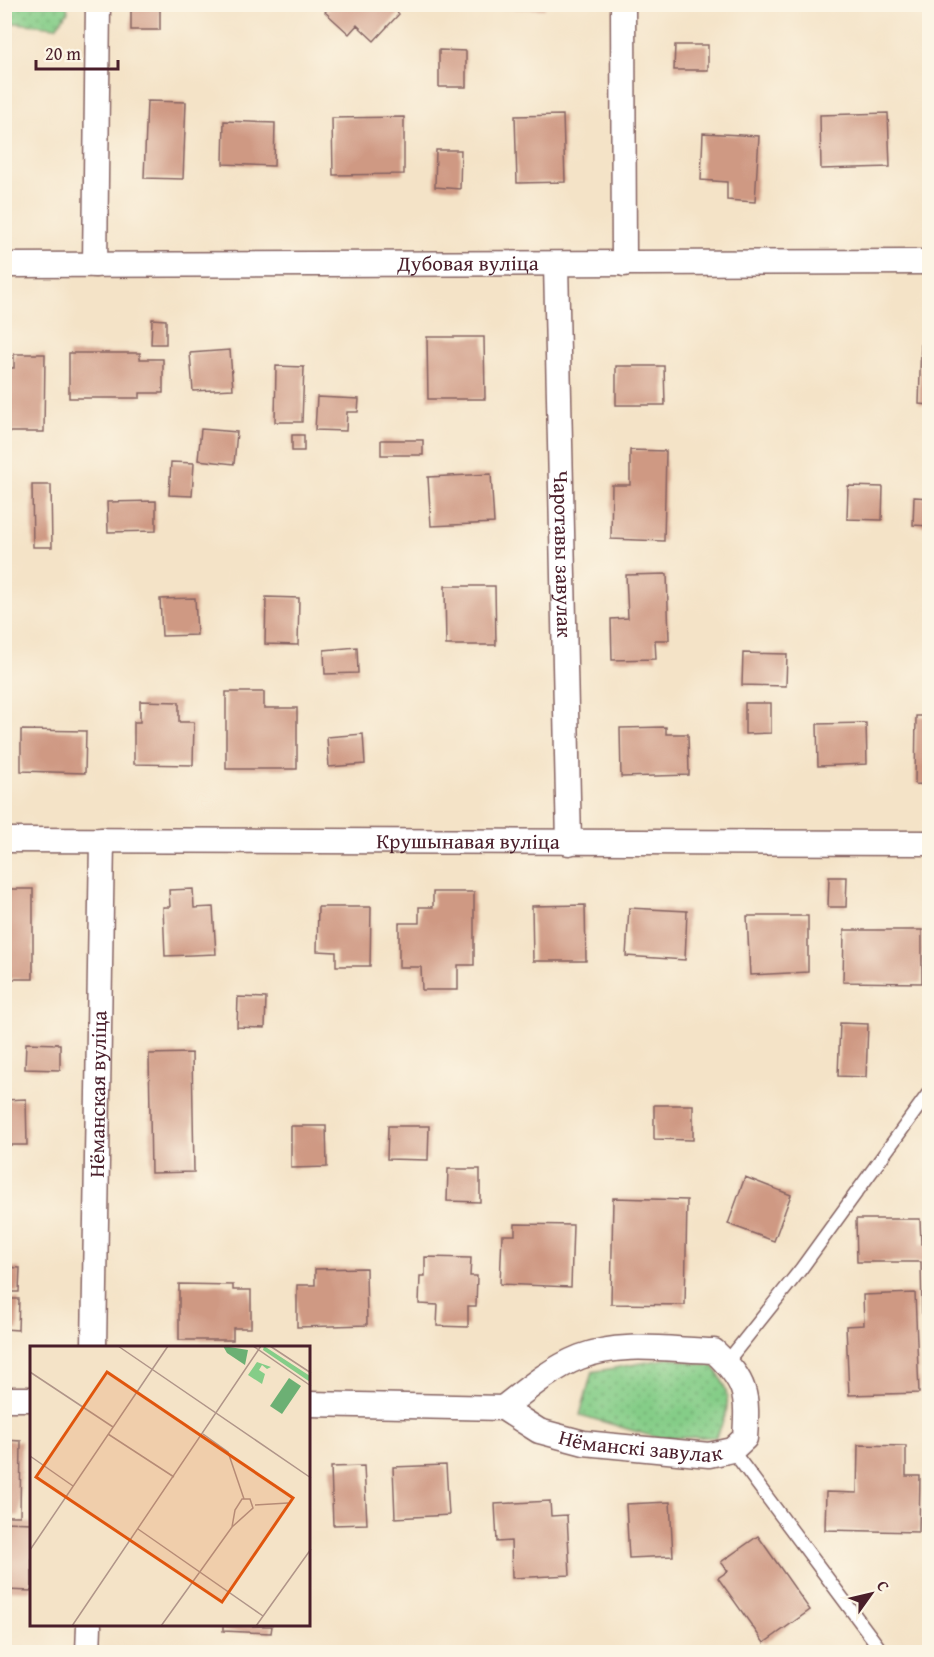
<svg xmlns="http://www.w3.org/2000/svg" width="934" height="1657" font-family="'Gentium Book Plus',serif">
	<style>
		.green { fill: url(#green-dots); stroke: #68765a; stroke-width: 1.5 }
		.building { fill: #cf9983 }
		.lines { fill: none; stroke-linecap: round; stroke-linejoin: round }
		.service-casing { stroke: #866462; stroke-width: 15 }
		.minor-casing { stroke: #866462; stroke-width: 27 }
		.service { stroke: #fff; stroke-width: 12 }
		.minor { stroke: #fff; stroke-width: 24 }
		.labels { text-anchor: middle; stroke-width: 4.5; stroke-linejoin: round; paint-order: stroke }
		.street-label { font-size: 21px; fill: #4a1f2b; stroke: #fcf5e5 }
		.inset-road { fill: none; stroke: #b09589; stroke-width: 1.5 }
		.view { fill: #e0560e; fill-opacity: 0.15; stroke: #e0560e; stroke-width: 3 }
		.inset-edge { fill: none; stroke: #4a1f2b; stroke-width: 3 }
	</style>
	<defs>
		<pattern id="green-dots" width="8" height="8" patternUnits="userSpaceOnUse" patternTransform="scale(1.5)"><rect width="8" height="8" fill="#85cd88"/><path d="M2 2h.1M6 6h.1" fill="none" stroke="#6fa66f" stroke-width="1.8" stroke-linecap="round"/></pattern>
	</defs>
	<rect width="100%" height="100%" fill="#fcf5e5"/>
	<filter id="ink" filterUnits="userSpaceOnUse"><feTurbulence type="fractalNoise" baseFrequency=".0167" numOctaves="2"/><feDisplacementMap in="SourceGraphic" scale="12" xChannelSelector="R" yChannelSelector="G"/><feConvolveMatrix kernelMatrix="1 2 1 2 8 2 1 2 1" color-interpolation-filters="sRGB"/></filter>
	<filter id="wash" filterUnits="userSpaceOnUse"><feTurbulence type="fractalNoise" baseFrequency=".008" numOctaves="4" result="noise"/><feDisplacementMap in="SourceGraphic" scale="24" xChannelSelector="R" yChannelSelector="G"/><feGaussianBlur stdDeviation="1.35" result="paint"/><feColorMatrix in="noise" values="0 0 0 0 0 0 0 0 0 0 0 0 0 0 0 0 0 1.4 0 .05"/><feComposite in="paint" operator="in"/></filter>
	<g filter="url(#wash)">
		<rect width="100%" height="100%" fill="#f4e3c7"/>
		<path class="green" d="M 4,5 L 67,5 L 68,12 L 56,27 L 5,22 Z
			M 670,1358 L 714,1367 C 733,1394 730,1410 716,1437 L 658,1438 L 580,1415 L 592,1372 Z"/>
		<g id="blocks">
			<path class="building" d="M 131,4 L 160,4 L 160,30 L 131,30 Z
				M 332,4 L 389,4 L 399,14 L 374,41 L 357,25 L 349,34 L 325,12 Z
				M 496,4 L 545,4 L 545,9 L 496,9 Z
				M 675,45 L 708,45 L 708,70 L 674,70 Z
				M 439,50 L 466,51 L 466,87 L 439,87 Z
				M 147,101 L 186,102 L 183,179 L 144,178 Z
				M 888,113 L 890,167 L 821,169 L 820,115 Z
				M 563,115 L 565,182 L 517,183 L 515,116 Z
				M 404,117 L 404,174 L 333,175 L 332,118 Z
				M 224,121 L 275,123 L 274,166 L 223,164 Z
				M 703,133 L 759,136 L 755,202 L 727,200 L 727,182 L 701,180 Z
				M 436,150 L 461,150 L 460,189 L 435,187 Z
				M 152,319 L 166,320 L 166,344 L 151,344 Z
				M 427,337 L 484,337 L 485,399 L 428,399 Z
				M 921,342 L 930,342 L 930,405 L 919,404 Z
				M 230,350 L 233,389 L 193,391 L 190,353 Z
				M 69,353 L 140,353 L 140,359 L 163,359 L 163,393 L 140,393 L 140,398 L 69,398 Z
				M 14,354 L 45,354 L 44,432 L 4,432 L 4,368 L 14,368 Z
				M 276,366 L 304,367 L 302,422 L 275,422 Z
				M 616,366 L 664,366 L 665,405 L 616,405 Z
				M 317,397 L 359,399 L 358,412 L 347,412 L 346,431 L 315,430 Z
				M 201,429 L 237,432 L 234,464 L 198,460 Z
				M 292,435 L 304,435 L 304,451 L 292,451 Z
				M 381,440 L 423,440 L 423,455 L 381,455 Z
				M 630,450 L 666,451 L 664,541 L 611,539 L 612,485 L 630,485 Z
				M 171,462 L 194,463 L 192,496 L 169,495 Z
				M 491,474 L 494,523 L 431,526 L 428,477 Z
				M 32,485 L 51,485 L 52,547 L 33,547 Z
				M 848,486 L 883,487 L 882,520 L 847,519 Z
				M 914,497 L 930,498 L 930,526 L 913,525 Z
				M 156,501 L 156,531 L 108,532 L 107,502 Z
				M 667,574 L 669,640 L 655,640 L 656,659 L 612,660 L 611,619 L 628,618 L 626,575 Z
				M 445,586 L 495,586 L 496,645 L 446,645 Z
				M 266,597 L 299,598 L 298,645 L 265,644 Z
				M 195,598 L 197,635 L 162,636 L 160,599 Z
				M 357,647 L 358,673 L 325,674 L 324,650 Z
				M 743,653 L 787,654 L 786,686 L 742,685 Z
				M 226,692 L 264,692 L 264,708 L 297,708 L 297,769 L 226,769 Z
				M 140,701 L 179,702 L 179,722 L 194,722 L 193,765 L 134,764 L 134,722 L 140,722 Z
				M 745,703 L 771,703 L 771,733 L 745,734 Z
				M 916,716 L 930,716 L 930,785 L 915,784 Z
				M 866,723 L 867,764 L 818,766 L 817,724 Z
				M 666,727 L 666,734 L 688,734 L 689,775 L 621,777 L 620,728 Z
				M 21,730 L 86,731 L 85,773 L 21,771 Z
				M 363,734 L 365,764 L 329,767 L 327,737 Z
				M 829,877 L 847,877 L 846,907 L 828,907 Z
				M 4,889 L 33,889 L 33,979 L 4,979 Z
				M 193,889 L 194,908 L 213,907 L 216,954 L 165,956 L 163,907 L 170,907 L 169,890 Z
				M 433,892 L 474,892 L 474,965 L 458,965 L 458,990 L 422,990 L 421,967 L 399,967 L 399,923 L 419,923 L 419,907 L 433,907 Z
				M 585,905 L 586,961 L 533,961 L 532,906 Z
				M 318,907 L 371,907 L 370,966 L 336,966 L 336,952 L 317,951 Z
				M 629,908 L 687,911 L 685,960 L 626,956 Z
				M 747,916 L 808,916 L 808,972 L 750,975 Z
				M 844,930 L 922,930 L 922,983 L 843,982 Z
				M 238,997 L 266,998 L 265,1028 L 237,1027 Z
				M 840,1023 L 868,1024 L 866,1077 L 838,1076 Z
				M 26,1043 L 60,1044 L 60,1070 L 25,1069 Z
				M 192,1053 L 194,1172 L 151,1173 L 149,1054 Z
				M 26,1099 L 27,1145 L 4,1145 L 4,1100 Z
				M 654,1105 L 693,1105 L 693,1140 L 654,1139 Z
				M 291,1126 L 326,1126 L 327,1167 L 291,1168 Z
				M 388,1126 L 429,1126 L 428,1160 L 387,1159 Z
				M 448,1169 L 480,1169 L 480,1202 L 447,1201 Z
				M 745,1177 L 791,1195 L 774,1241 L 728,1224 Z
				M 613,1198 L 687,1200 L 685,1305 L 611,1304 Z
				M 856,1219 L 920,1219 L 921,1244 L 930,1244 L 930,1313 L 922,1313 L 921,1262 L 857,1262 Z
				M 515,1224 L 573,1225 L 571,1287 L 500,1284 L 502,1235 L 515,1235 Z
				M 425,1257 L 471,1258 L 470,1276 L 477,1276 L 476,1306 L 468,1306 L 468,1327 L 437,1326 L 438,1305 L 419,1304 L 420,1276 L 425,1276 Z
				M 4,1267 L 20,1268 L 19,1292 L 4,1292 Z
				M 366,1268 L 367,1325 L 297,1327 L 297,1285 L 315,1285 L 315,1269 Z
				M 179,1284 L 233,1285 L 233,1290 L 251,1290 L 251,1328 L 233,1328 L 233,1340 L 179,1340 Z
				M 915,1293 L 919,1393 L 849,1395 L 846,1326 L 864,1325 L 863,1295 Z
				M 4,1299 L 19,1299 L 18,1330 L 4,1329 Z
				M 4,1440 L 21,1441 L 20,1516 L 4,1516 Z
				M 858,1445 L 906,1446 L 906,1476 L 920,1476 L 919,1532 L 825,1530 L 826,1492 L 857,1493 Z
				M 446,1465 L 449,1515 L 395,1518 L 393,1467 Z
				M 364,1466 L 367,1524 L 333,1525 L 331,1467 Z
				M 550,1501 L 551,1516 L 567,1515 L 570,1575 L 512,1578 L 511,1541 L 497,1542 L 495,1504 Z
				M 670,1502 L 673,1556 L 629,1558 L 626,1504 Z
				M 4,1522 L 32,1523 L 32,1591 L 4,1590 Z
				M 758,1536 L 810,1610 L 764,1643 L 718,1578 L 728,1571 L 721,1562 Z
				M 223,1626 L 272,1626 L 271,1633 L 223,1631 Z
				M 156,1648 L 203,1648 L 203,1652 L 156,1652 Z"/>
		</g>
	</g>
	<g filter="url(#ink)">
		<use href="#blocks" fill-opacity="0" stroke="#866462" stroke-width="1.5"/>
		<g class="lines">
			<defs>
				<path id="service" d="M 726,1363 L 801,1269 L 930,1091
					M 732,1450 L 878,1646"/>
				<g id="minor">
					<path d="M 623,4 L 624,264"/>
					<path id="s1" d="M 556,264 L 569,843"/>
					<path id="s2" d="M 4,265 L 930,262"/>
					<path d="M 95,265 L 98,4"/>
					<path id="s3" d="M 4,840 L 930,843"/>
					<path id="s4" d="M 94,1348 L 102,840"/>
					<path d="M 4,1399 L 32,1399"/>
					<path id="s5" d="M 309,1404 L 503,1408 L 539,1431 L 584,1443 L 709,1455 L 732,1450 L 745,1438 C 748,1394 747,1382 714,1351 C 671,1350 622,1341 580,1357 C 552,1368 527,1389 503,1408"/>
					<path d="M 88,1652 L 89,1626"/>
				</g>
			</defs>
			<use href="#service" class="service-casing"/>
			<use href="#minor" class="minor-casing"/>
			<use href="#service" class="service"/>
			<use href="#minor" class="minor"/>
		</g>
	</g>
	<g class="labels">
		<g class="street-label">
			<text dy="7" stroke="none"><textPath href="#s2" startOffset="464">Дубовая вуліца</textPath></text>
			<text dy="7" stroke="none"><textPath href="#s1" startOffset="290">Чаротавы завулак</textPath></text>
			<text dy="7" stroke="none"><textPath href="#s3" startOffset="464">Крушынавая вуліца</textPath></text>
			<text dy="7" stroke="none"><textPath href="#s4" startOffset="254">Нёманская вуліца</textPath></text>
			<text dy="7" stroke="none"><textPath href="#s5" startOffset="340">Нёманскі завулак</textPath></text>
		</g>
	</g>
	<g transform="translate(30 1346)">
		<rect width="280" height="280" fill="#f4e3c7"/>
		<path d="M 234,0 L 280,30 L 280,36 L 233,4 ZM 227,16 L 241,21 L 237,23 L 232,19 L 229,24 L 235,28 L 232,38 L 218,29 Z" fill="#85cd88"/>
		<path d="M 193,0 L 218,4 L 215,19 L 197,7 ZM 259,32 L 271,40 L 252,68 L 240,60 Z" fill="#6cb074"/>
		<path class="inset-road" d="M 88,0 L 281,132M 223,0 L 281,40M 240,0 L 281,27M 0,26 L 83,81M 78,88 L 144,131M 173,88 L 198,106 L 214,153M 0,110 L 43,140M 225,159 L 258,157M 108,183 L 233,270M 0,204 L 138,0M 42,280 L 231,0M 131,280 L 202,181 L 223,162 L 220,153 L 212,153 L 205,164 L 202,181M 226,280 L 281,203"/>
		<path class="view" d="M 77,26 L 263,152 L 192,256 L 6,131 Z"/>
		<rect width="280" height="280" class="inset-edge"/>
	</g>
	<rect width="934" height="1657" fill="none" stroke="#fcf5e5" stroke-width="24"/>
	<g transform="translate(871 1594) rotate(56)" stroke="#fcf5e5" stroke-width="4.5" paint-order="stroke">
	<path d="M0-4.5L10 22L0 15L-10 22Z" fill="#4a1f2b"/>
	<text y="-9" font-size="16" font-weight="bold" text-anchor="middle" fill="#4a1f2b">С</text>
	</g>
	<path d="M36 60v9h82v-9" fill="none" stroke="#4a1f2b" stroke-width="3"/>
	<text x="45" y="60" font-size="18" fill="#4a1f2b" stroke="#fcf5e5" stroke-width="4.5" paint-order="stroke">20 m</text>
</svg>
